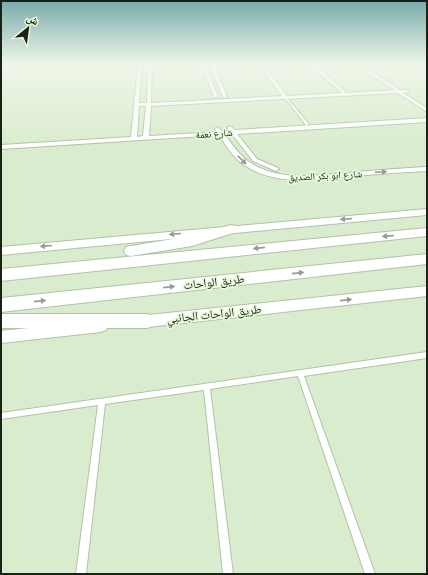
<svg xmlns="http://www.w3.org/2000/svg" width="428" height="575" font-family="'IBM Plex Sans','Noto Naskh Arabic',sans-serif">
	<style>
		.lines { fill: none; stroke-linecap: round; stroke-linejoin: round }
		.service-casing { stroke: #b1c2a6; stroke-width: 2 }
		.minor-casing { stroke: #b1c2a6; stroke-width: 2 }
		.tertiary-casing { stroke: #b1c2a6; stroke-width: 2 }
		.trunk-casing { stroke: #b1c2a6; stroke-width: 2 }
		.service { fill: #fff; fill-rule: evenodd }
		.minor { fill: #fff; fill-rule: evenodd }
		.tertiary { fill: #fff; fill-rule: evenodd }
		.trunk { fill: #fff; fill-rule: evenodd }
		.oneway { fill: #989b96 }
		.labels { text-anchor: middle; stroke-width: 3.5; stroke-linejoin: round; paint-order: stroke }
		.far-street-label { font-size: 10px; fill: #1a2116; stroke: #e7f9db }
		.street-label { font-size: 12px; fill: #1a2116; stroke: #e7f9db }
	</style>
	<rect width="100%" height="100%" fill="#daecce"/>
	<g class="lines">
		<defs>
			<path id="service" d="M 285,98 L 287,98 L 308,123 L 308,125 L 306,125 Z
				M 427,352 L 427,358 L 304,376 L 375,574 L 365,574 L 298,376 L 210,389 L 233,574 L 223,574 L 204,390 L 105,404 L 86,574 L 76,574 L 98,405 L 1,419 L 1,413 Z"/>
			<path id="minor" d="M 138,64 L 142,64 L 139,103 L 147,103 L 148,64 L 152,64 L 151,103 L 282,96 L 260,66 L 215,68 L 227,97 L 225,98 L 223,97 L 211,68 L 207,68 L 218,97 L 214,98 L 202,64 L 210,66 L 209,64 L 280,64 L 264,66 L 287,96 L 342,93 L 309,64 L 314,64 L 345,91 L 345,93 L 394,90 L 355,64 L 360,64 L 400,90 L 409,90 L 409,92 L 403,93 L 427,108 L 427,112 L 398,93 L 151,106 L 149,136 L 217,132 L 215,129 L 218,127 L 222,131 L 229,131 L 227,128 L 230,126 L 235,130 L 427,118 L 427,122 L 237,134 L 257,159 L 278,168 L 279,169 L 276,171 L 253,161 L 232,134 L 225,135 C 232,144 239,155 249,162 C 280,183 321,175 357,172 C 380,170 403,168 427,167 L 427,171 C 403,172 378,174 354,176 C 318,179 277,187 244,165 C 234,158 226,146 219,135 L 1,149 L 1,145 L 131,137 ZM 139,106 L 146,106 L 143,136 L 137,137 Z
				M 414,64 L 420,64 L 427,68 L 427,71 Z"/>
			<path id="tertiary" d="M 427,209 L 427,215 L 1,255 L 1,247 Z
				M 427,286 L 427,296 L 139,328 L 134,326 L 132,322 L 134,318 L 139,316 Z
				M 101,320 L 106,322 L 108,326 L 106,330 L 101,332 L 1,343 L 1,331 Z"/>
			<path id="trunk" d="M 231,225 L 236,226 L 238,229 L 236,232 L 192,246 L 131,256 L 126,255 L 124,251 L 126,247 L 131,246 L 191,236 Z
				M 427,228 L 427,236 L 1,281 L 1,269 Z
				M 427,254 L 427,264 L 1,312 L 1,298 Z
				M 1,314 L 147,314 L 153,316 L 156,321 L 153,326 L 147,328 L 1,328 Z"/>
		</defs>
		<use href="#service" class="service-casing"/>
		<use href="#minor" class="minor-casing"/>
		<use href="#tertiary" class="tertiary-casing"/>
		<use href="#trunk" class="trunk-casing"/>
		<use href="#service" class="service"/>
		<use href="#minor" class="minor"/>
		<use href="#tertiary" class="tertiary"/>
		<use href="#trunk" class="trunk"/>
	</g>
	<defs><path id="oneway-solid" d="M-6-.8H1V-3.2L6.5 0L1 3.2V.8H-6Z"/></defs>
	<g class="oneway">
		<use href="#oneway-solid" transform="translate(242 160) rotate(44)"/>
		<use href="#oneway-solid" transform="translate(381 172) rotate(-4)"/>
		<use href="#oneway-solid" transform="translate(346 219) rotate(175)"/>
		<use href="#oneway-solid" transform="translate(175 234) rotate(175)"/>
		<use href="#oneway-solid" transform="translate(388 236) rotate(175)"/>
		<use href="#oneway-solid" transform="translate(46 246) rotate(175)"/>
		<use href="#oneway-solid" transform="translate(259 248) rotate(174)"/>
		<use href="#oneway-solid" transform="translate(298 273) rotate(-6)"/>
		<use href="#oneway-solid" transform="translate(169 287) rotate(-6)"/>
		<use href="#oneway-solid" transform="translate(346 300) rotate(-6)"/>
		<use href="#oneway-solid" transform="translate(40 301) rotate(-6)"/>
	</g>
	<linearGradient id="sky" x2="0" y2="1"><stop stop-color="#7aa"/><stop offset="0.44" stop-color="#eef6e9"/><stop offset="1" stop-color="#eef6e9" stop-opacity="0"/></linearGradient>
	<rect width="428" height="145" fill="url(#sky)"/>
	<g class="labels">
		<g class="far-street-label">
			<text transform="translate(214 133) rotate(-4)" y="4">شارع نعمة</text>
			<text transform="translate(325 175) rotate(-3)" y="4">شارع ابو بكر الصديق</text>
		</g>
		<g class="street-label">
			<text transform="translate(214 282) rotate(-6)" y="4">طريق الواحات</text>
			<text transform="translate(214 314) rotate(-6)" y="4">طريق الواحات الجانبي</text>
		</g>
	</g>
	<rect width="428" height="575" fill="none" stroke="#1a2116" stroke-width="4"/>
	<g transform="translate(28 28) rotate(29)" stroke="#e7f9db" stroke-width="3" paint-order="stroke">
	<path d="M0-3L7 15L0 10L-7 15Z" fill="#1a2116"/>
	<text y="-6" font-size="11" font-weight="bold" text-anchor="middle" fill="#1a2116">ش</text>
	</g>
</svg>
